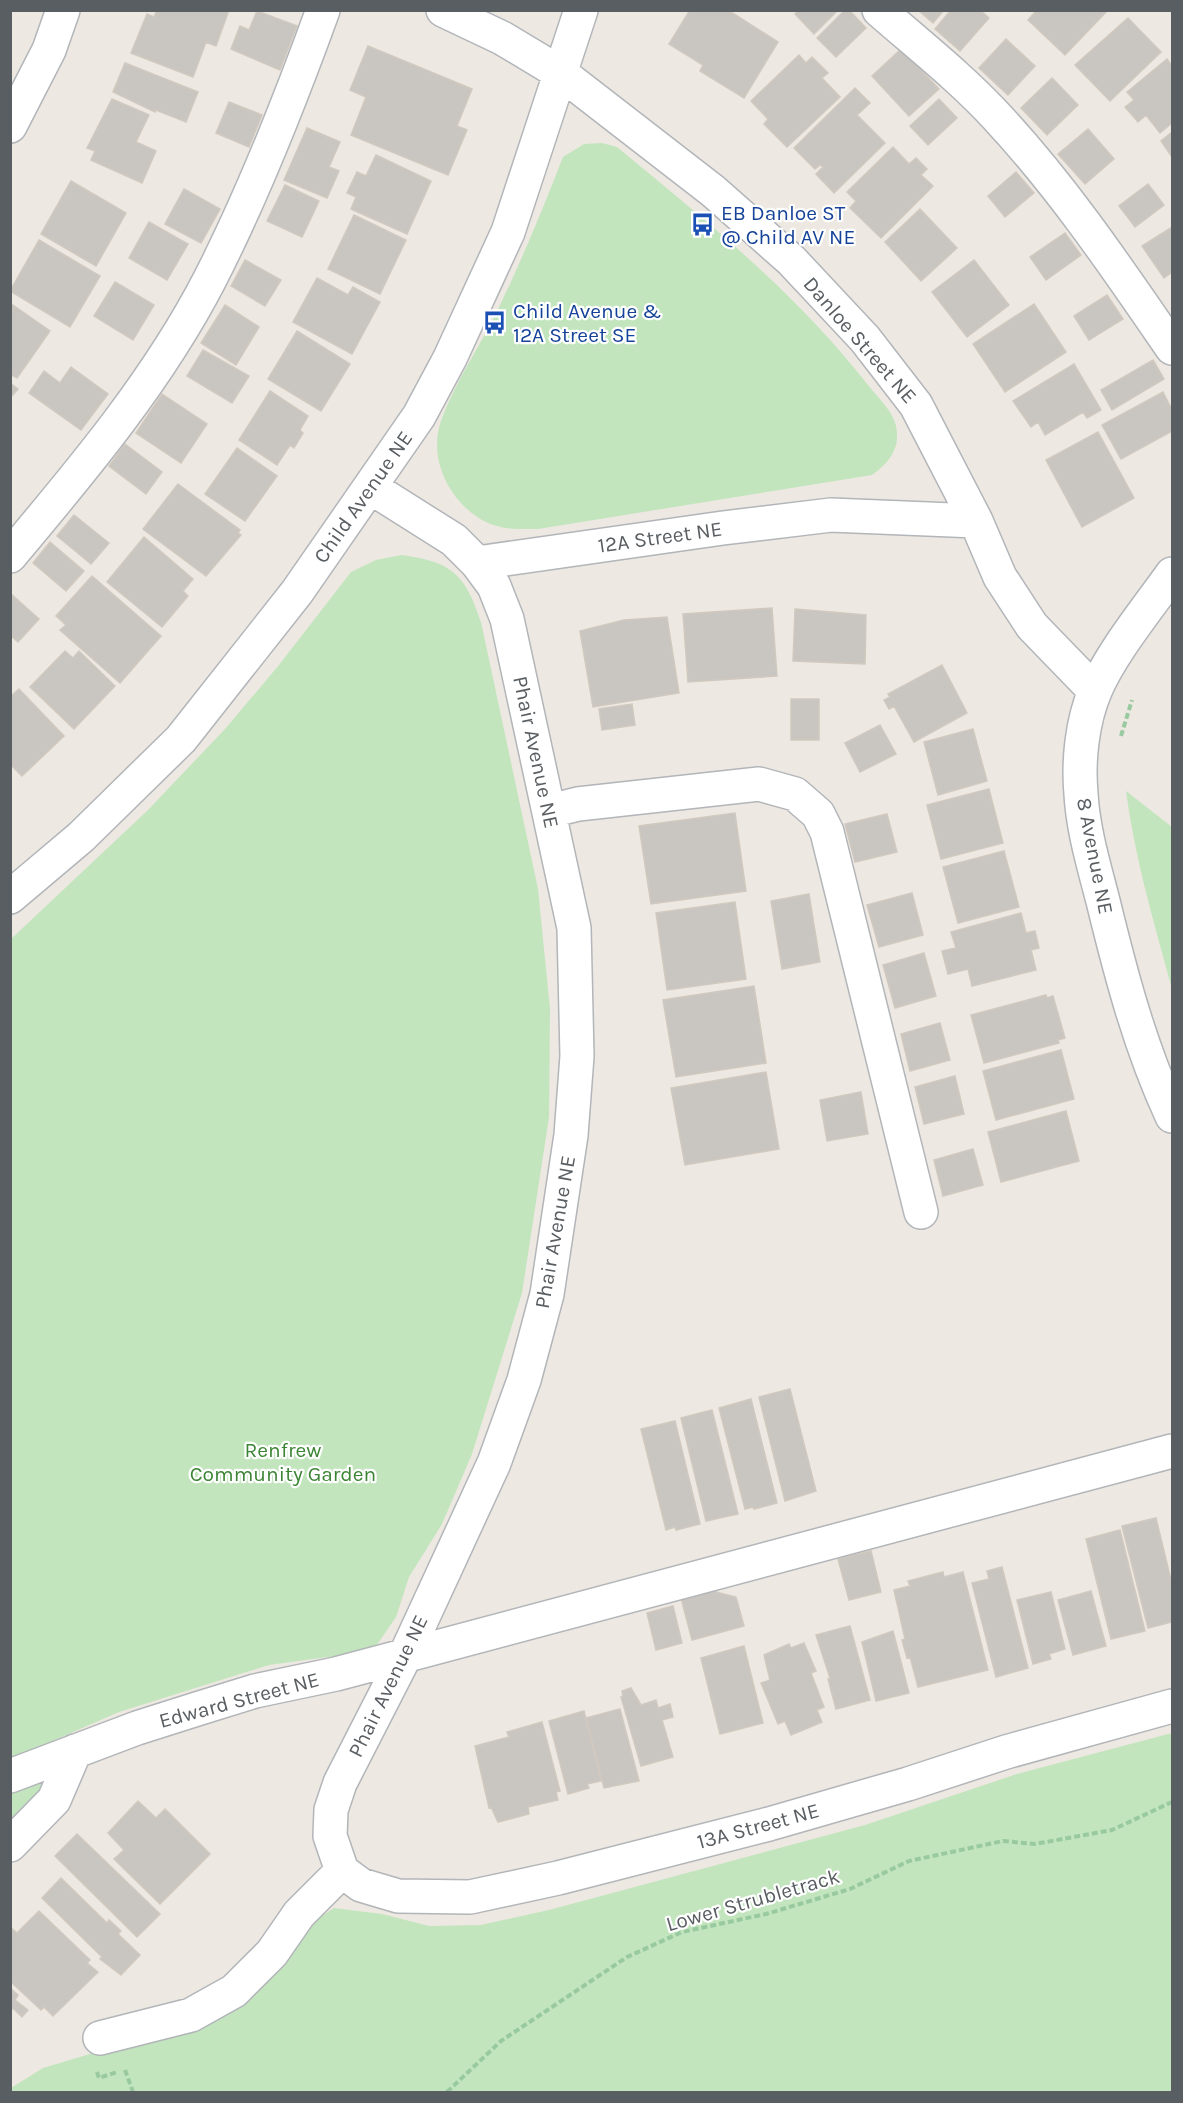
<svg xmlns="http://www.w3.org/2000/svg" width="1183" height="2103" font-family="Karla,sans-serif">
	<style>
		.green { fill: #c2e5bd }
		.building { fill: #c9c5c0; stroke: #d1c9bf; stroke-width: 1.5 }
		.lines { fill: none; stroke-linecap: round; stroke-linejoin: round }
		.minor-casing { stroke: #b2b5b9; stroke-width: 36 }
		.path { stroke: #99ca9f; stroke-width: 4; stroke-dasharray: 6 3; stroke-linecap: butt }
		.minor { stroke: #fff; stroke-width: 33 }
		.labels { text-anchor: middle; stroke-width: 4.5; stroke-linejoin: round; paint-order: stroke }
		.transit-label { font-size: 21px; fill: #164399; stroke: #fff; text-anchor: start }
		.street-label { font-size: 21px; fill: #595e62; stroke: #fff }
		.park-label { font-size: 21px; fill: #3c8535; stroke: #fff }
	</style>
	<rect width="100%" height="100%" fill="#ede8e1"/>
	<path class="green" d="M 602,143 L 617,147 C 707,221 796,293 868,385 C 877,397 893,411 896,426 C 901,449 888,463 872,475 L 538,529 C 522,529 503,530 488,523 C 452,506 427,461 441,421 C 455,381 483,342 501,303 C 524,255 544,206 563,157 L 584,144 Z
		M 402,555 C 452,562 465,574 481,622 L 538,889 L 550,1009 L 549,1117 L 522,1293 L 472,1454 L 442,1524 L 409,1577 L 396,1617 L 372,1652 L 353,1658 L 327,1657 L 269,1665 L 119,1712 L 11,1759 L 11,939 L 147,811 L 225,729 L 279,665 L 351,572 L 376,560 Z
		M 1126,791 L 1172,827 L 1172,989 C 1154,923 1135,859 1126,791 Z
		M 1172,1733 L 1172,2092 L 11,2092 L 11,2088 L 43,2068 L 130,2042 L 334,1908 L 382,1914 L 429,1926 L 481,1925 L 549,1910 L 865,1825 L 1017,1774 Z
		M 75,1751 L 11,1845 L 11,1776 Z"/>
	<path class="building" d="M 157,10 L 229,10 L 216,46 L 206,42 L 193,77 L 131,53 L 147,14 L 154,17 Z
		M 690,10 L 728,10 L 778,42 L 744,98 L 700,71 L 703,65 L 669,44 Z
		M 799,10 L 838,10 L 814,34 L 795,14 Z
		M 845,10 L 849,10 L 866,28 L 836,57 L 817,38 Z
		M 918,10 L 944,10 L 933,23 Z
		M 951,10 L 980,10 L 989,18 L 960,51 L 935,29 Z
		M 1037,10 L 1108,10 L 1065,55 L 1028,20 Z
		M 257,11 L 297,26 L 280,70 L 231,49 L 240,26 L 249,30 Z
		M 1128,18 L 1161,52 L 1110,101 L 1075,65 Z
		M 1006,39 L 1035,66 L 1008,95 L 979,68 Z
		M 368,46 L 472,89 L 457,126 L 467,130 L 448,175 L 351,135 L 366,97 L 350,90 Z
		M 901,49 L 939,89 L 909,116 L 872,76 Z
		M 799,55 L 806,63 L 812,57 L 828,73 L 822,78 L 840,97 L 787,147 L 764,124 L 768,119 L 751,101 Z
		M 1167,59 L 1172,66 L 1172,123 L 1160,133 L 1146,115 L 1138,122 L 1125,107 L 1134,100 L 1127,92 Z
		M 125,63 L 198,92 L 186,122 L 156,110 L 155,112 L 113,92 Z
		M 1052,78 L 1078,105 L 1047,135 L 1021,108 Z
		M 855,88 L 870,103 L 857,115 L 885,143 L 834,193 L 816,174 L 823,167 L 820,165 L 815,169 L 794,148 Z
		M 112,99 L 149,115 L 136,142 L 156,151 L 142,183 L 91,160 L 95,151 L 87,148 Z
		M 939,99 L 957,118 L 928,145 L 910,126 Z
		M 229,102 L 262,115 L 249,147 L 216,133 Z
		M 307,128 L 340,142 L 329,167 L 339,171 L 327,198 L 284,180 Z
		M 1088,129 L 1114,159 L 1085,184 L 1058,154 Z
		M 1172,132 L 1172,157 L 1161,141 Z
		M 893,147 L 909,164 L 916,158 L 927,169 L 921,175 L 933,186 L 881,238 L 850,208 L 856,201 L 847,192 Z
		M 376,155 L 431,181 L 407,234 L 351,209 L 356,197 L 347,193 L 357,172 L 366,176 Z
		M 1016,172 L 1034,193 L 1005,217 L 988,196 Z
		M 71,181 L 126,213 L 96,266 L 41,234 Z
		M 1148,184 L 1164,205 L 1135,227 L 1119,206 Z
		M 285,185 L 319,201 L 302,237 L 267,221 Z
		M 184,189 L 220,209 L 201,243 L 165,224 Z
		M 920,209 L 957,248 L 921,281 L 885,242 Z
		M 354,215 L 406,240 L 380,294 L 328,269 Z
		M 149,222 L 188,244 L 167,280 L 129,258 Z
		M 1172,227 L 1172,272 L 1164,278 L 1142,246 Z
		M 1065,233 L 1081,255 L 1046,280 L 1030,257 Z
		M 39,240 L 100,276 L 70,327 L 10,291 Z
		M 245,260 L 281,280 L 265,306 L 231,286 Z
		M 974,260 L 1009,305 L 967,337 L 932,292 Z
		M 317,278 L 348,295 L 353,287 L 380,302 L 352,354 L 293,322 Z
		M 115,282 L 154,305 L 133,340 L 94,316 Z
		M 1107,295 L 1123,319 L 1089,340 L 1074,316 Z
		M 10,303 L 50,331 L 17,378 L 10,374 Z
		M 1034,304 L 1066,352 L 1005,392 L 973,344 Z
		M 225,305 L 259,327 L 236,365 L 201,343 Z
		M 297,331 L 350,364 L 321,411 L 268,379 Z
		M 203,350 L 249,376 L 232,403 L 187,376 Z
		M 1153,360 L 1164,379 L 1112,410 L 1101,390 Z
		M 1074,364 L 1101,410 L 1087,418 L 1083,412 L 1045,435 L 1038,422 L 1031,427 L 1013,401 Z
		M 71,367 L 108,394 L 81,430 L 29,393 L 44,371 L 60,383 Z
		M 10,383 L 18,389 L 10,398 Z
		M 270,391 L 308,416 L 300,430 L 303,433 L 294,448 L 290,445 L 277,465 L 239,440 Z
		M 1163,392 L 1172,410 L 1172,431 L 1121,459 L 1102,425 Z
		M 162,394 L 207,424 L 181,463 L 136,433 Z
		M 1098,432 L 1134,498 L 1082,527 L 1046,460 Z
		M 125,444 L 162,472 L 146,494 L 109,466 Z
		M 237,448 L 277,476 L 245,521 L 205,494 Z
		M 178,484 L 240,530 L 238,533 L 241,535 L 206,576 L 143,529 Z
		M 74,515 L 109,543 L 91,564 L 57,536 Z
		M 144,537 L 193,579 L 183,591 L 188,596 L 162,627 L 107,582 Z
		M 50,542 L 84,571 L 66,591 L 33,563 Z
		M 92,576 L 161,636 L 120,683 L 60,630 L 66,625 L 56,616 Z
		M 10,593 L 39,619 L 18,642 L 10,635 Z
		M 772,608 L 777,676 L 688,682 L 683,614 Z
		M 795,609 L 866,615 L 865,664 L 793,661 Z
		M 667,617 L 679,693 L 593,707 L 580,631 L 624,620 Z
		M 65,651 L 73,658 L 79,651 L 115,686 L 74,729 L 30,687 Z
		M 942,665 L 967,713 L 914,742 L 894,706 L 889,709 L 884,700 L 890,697 L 888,694 Z
		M 19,689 L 64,736 L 22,776 L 10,764 L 10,697 Z
		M 791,699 L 819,699 L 819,740 L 791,740 Z
		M 632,704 L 635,725 L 602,730 L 599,709 Z
		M 880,725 L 896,754 L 860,772 L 845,743 Z
		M 973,729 L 987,781 L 938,795 L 924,742 Z
		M 989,789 L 1003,843 L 941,859 L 927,805 Z
		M 735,813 L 746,891 L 651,904 L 639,826 Z
		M 887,814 L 897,852 L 855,862 L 845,824 Z
		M 1004,851 L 1019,907 L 958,923 L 943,867 Z
		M 912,893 L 923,935 L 879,947 L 867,905 Z
		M 809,894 L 820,962 L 782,969 L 771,901 Z
		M 735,902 L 746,979 L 667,990 L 656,913 Z
		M 1021,913 L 1026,933 L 1035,931 L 1039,948 L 1031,950 L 1036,970 L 972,986 L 968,969 L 948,974 L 942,951 L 956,948 L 951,932 Z
		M 924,953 L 936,996 L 895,1008 L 883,965 Z
		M 754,986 L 766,1063 L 676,1077 L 663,1000 Z
		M 1046,995 L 1047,998 L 1053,996 L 1065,1038 L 1058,1040 L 1059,1043 L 984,1063 L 971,1015 Z
		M 940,1023 L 950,1060 L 910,1071 L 901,1034 Z
		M 1061,1050 L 1074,1099 L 996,1120 L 983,1071 Z
		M 766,1072 L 779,1149 L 685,1165 L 671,1088 Z
		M 955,1076 L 964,1114 L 924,1124 L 915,1087 Z
		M 861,1092 L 868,1134 L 827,1141 L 820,1100 Z
		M 1066,1111 L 1079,1161 L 1001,1182 L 988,1132 Z
		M 973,1149 L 983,1185 L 943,1196 L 934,1160 Z
		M 790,1389 L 816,1491 L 785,1501 L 759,1397 Z
		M 751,1399 L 777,1503 L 754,1509 L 753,1507 L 745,1509 L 719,1408 Z
		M 712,1410 L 738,1514 L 706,1521 L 681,1418 Z
		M 675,1421 L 700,1524 L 676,1530 L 675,1527 L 666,1530 L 641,1429 Z
		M 1156,1518 L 1172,1584 L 1172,1622 L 1148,1628 L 1122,1526 Z
		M 1120,1530 L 1145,1631 L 1111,1639 L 1086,1539 Z
		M 871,1551 L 881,1592 L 849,1600 L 838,1559 Z
		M 1002,1567 L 1028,1668 L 996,1677 L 972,1583 L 989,1579 L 987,1571 Z
		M 943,1572 L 944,1577 L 963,1572 L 988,1670 L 918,1687 L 910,1657 L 907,1658 L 902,1640 L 905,1639 L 894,1590 L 910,1586 L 908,1581 Z
		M 715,1589 L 716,1592 L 736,1597 L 744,1626 L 692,1640 L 681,1598 Z
		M 1091,1591 L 1106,1646 L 1073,1655 L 1058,1600 Z
		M 1051,1592 L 1065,1649 L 1049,1654 L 1051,1659 L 1033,1664 L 1017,1600 Z
		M 673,1606 L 682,1643 L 656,1650 L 647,1613 Z
		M 850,1626 L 870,1700 L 836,1709 L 828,1679 L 830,1678 L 816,1635 Z
		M 893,1631 L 909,1693 L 876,1701 L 862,1642 Z
		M 804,1643 L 816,1671 L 811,1673 L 824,1707 L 817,1710 L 822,1722 L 791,1735 L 785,1721 L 778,1724 L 761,1683 L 770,1680 L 764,1655 L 789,1644 L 791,1648 Z
		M 744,1646 L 763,1723 L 720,1734 L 701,1658 Z
		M 631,1688 L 641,1705 L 656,1700 L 658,1708 L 670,1704 L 673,1717 L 662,1720 L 673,1757 L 641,1766 L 621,1697 L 623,1696 L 622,1691 Z
		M 620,1709 L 639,1781 L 604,1788 L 586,1718 Z
		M 584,1711 L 601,1781 L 587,1784 L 589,1788 L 568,1794 L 549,1721 Z
		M 542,1722 L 560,1791 L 556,1792 L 558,1800 L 528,1807 L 529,1814 L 498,1822 L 491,1807 L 489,1808 L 475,1746 L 509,1737 L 507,1732 Z
		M 138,1801 L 156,1818 L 165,1809 L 210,1854 L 160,1904 L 114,1859 L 124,1850 L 108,1833 Z
		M 77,1834 L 160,1914 L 137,1937 L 55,1856 Z
		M 61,1878 L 107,1923 L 109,1920 L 121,1931 L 118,1934 L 140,1955 L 121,1975 L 100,1959 L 102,1957 L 42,1898 Z
		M 39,1911 L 90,1960 L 87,1963 L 98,1972 L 53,2016 L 44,2007 L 41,2010 L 10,1981 L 10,1927 L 17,1933 Z
		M 10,1988 L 18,1995 L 15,2000 L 28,2010 L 22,2017 L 13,2008 L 10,2011 Z"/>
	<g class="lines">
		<defs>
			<path id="minor" d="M 443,10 L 502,38 L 562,74 L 713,191 L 791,260 L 865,339 L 916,405 L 976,521 L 1000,577 L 1032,626 L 1095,691
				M 879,10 C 919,45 961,78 997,117 C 1063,188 1117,268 1172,348
				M 10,126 L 49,50 L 63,10
				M 370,487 L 454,540 L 477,563 L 723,528 L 831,515 L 976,521
				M 10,556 C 83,469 158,380 210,279 C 254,193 290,101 323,10
				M 477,563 L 494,586 L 507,619 L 574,928 L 577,1056 L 571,1135 L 547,1294 L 524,1380 L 494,1463 L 405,1656 L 340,1783 L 331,1810 L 330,1836 L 342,1871 L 361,1885 L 398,1896 L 470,1897 L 558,1878 L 769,1824 L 908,1784 L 1006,1752 L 1172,1706
				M 1172,574 C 1148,608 1111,653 1095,691 C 1082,722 1078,761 1081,794 C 1083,830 1094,866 1103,901 C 1121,975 1140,1047 1172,1116
				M 550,811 L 578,804 L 759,784 L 795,794 L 818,814 L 827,832 L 921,1212
				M 10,897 L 81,837 L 181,739 L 297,592 L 419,416 L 450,358 L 508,232 L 581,10
				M 10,1776 L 137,1728 L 200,1708 L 255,1691 L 336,1674 L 1172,1451
				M 10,1845 L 54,1800 L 75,1751
				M 100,2038 L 191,2015 L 234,1991 L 272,1953 L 299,1914 L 342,1871"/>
		</defs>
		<use href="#minor" class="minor-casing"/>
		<path class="path" d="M 1121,736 L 1132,700
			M 125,2070 L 133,2092
			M 97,2072 L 99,2078 L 117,2072
			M 447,2092 L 501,2041 L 627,1957 L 682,1932 L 766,1914 L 850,1889 L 909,1861 L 1003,1841 L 1035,1844 L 1112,1830 L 1172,1802"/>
		<use href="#minor" class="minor"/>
	</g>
	<defs>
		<symbol id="bus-bare" viewBox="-9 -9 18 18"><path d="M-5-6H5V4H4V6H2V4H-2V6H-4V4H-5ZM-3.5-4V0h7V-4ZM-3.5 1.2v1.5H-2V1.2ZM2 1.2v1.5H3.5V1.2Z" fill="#1a4fb4" stroke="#fff" stroke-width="2.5" paint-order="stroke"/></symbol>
	</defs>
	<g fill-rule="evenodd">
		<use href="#bus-bare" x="686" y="208" width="33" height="33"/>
		<use href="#bus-bare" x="478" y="306" width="33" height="33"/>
	</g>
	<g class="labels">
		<g class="transit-label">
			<text x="721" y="220">EB Danloe ST<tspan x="721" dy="24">@ Child AV NE</tspan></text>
			<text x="513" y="318">Child Avenue &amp;<tspan x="513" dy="24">12A Street SE</tspan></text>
		</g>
		<g class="street-label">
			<text transform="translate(860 340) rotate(49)" y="7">Danloe Street NE</text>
			<text transform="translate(363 497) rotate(-55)" y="7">Child Avenue NE</text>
			<text transform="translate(660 537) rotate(-8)" y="7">12A Street NE</text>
			<text transform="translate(536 752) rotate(78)" y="7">Phair Avenue NE</text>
			<text transform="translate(1095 856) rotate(79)" y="7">8 Avenue NE</text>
			<text transform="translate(555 1232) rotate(-80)" y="7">Phair Avenue NE</text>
			<text transform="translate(388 1686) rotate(-64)" y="7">Phair Avenue NE</text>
			<text transform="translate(239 1700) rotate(-15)" y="7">Edward Street NE</text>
			<text transform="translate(758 1826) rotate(-15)" y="7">13A Street NE</text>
			<text transform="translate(753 1900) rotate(-16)" y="7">Lower Strubletrack</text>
		</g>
		<g class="park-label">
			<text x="283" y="1457">Renfrew<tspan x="283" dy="24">Community Garden</tspan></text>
		</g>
	</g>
	<rect width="1183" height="2103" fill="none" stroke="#595e62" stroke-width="24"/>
</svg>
